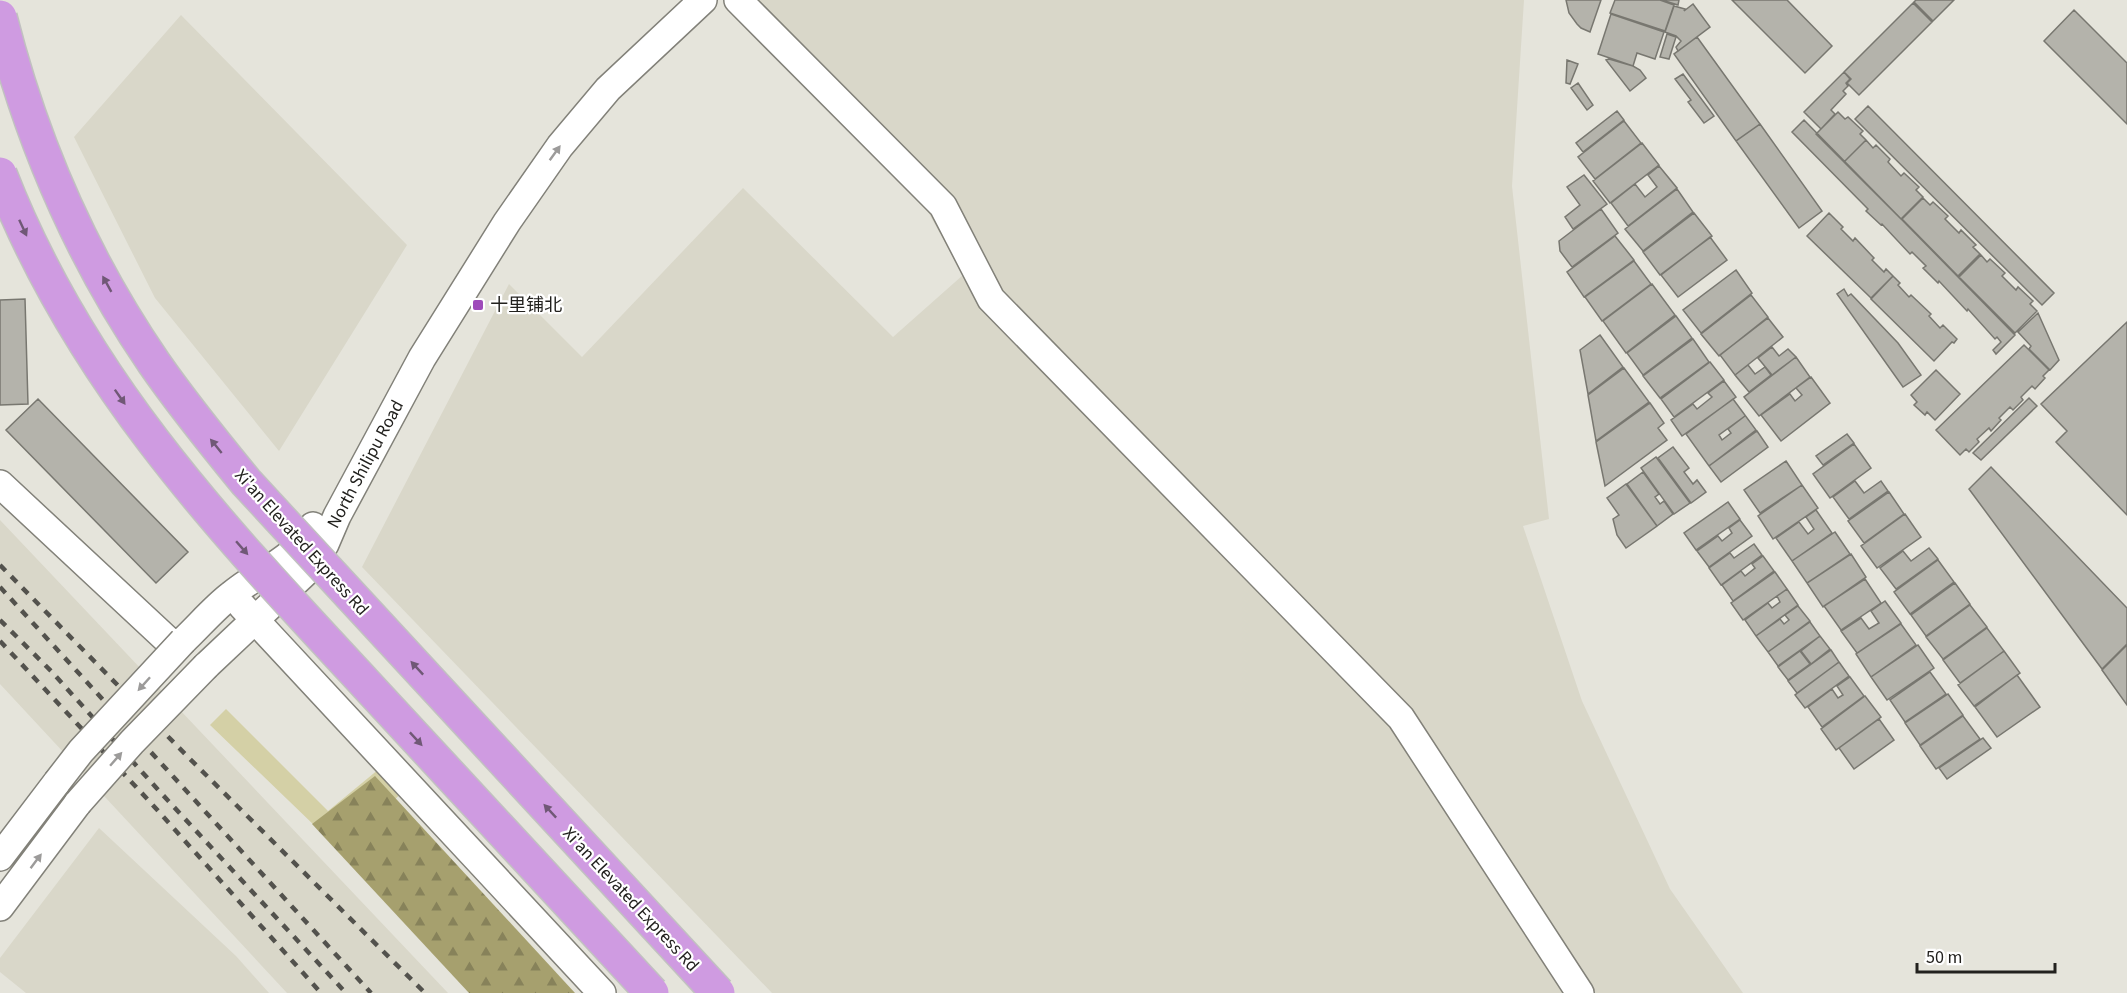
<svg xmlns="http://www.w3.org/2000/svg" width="2127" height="993" font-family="'Source Sans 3','Noto Sans SC',sans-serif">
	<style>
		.built { fill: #d9d7c9 }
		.grass { fill: #d4d0a6 }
		.forest { fill: url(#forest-firs) }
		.building { fill: #b4b3ab; stroke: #787770; stroke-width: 1.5; fill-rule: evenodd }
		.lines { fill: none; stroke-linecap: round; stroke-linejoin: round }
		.minor-casing { stroke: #828179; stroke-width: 30 }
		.minor { stroke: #fff; stroke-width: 27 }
		.rail { stroke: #53524d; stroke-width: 4.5; stroke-dasharray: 8 8; stroke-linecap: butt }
		.minor-bridge-casing { stroke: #828179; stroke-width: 30; stroke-linecap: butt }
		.highway-bridge-casing { stroke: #c1c1c0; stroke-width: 36; stroke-linecap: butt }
		.minor-bridge { stroke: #fff; stroke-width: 27 }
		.highway-bridge { stroke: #cf9be1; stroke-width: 33 }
		.oneway { fill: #9c9b9a }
		.oneway2 { fill: #705876 }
		.poi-dot { fill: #9f4bba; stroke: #fff; stroke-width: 2 }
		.labels { text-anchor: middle; stroke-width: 4.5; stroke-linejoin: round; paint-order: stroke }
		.poi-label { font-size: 18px; fill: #22211e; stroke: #fff; text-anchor: start }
		.street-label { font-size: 18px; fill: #22211e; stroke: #fff }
	</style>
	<defs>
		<pattern id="forest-firs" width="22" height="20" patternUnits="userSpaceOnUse" patternTransform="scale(1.5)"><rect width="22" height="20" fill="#a6a06e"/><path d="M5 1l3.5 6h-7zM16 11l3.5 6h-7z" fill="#87825a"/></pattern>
	</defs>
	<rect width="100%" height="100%" fill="#e5e4db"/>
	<path class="built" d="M 756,0 L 1524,0 L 1512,186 L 1549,519 L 1523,526 L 1582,701 L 1670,889 L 1743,993 L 772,993 L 362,567 L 509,284 L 582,357 L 743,188 L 893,337 L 963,275 L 922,201 Z
		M 181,15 L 407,245 L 279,451 L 155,298 L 74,137 Z
		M 0,520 L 448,993 L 287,993 L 0,684 Z
		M 99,828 L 236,956 L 269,993 L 26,993 L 0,972 L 0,958 Z"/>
	<path class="grass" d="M 226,709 L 328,811 L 379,769 L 402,792 L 344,854 L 210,725 Z"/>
	<path class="forest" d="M 375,776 L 575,993 L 469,993 L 312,824 Z"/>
	<path class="building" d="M 1566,0 L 1601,0 L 1590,32 L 1581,28 L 1577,24 L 1569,13 Z
		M 1615,0 L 1660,0 L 1674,5 L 1665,31 L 1610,13 Z
		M 1662,0 L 1679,0 L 1678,5 Z
		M 1732,0 L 1787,0 L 1832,46 L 1805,73 Z
		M 1916,0 L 1954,0 L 1933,21 L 1914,2 Z
		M 1913,3 L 1932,22 L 1859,95 L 1847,83 L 1851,79 L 1844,72 Z
		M 1693,4 L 1710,27 L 1678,51 L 1676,47 L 1681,41 L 1676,36 L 1665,32 L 1674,6 L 1685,9 L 1684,11 Z
		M 2074,10 L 2127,63 L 2127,124 L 2044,41 Z
		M 1611,14 L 1664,32 L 1655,59 L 1637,53 L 1633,66 L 1598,54 Z
		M 1667,34 L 1676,37 L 1669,59 L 1660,57 Z
		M 1697,37 L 1760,124 L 1736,141 L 1674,54 Z
		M 1609,59 L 1633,66 L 1640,70 L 1646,78 L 1630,91 L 1606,60 Z
		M 1567,60 L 1578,64 L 1570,84 L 1566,83 Z
		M 1844,72 L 1850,79 L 1846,83 L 1848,86 L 1843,91 L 1846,94 L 1831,110 L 1835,114 L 1821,129 L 1804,112 Z
		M 1683,74 L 1714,116 L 1704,123 L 1688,102 L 1691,100 L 1675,79 Z
		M 1578,83 L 1593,105 L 1587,110 L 1571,88 Z
		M 1868,106 L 2054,293 L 2042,305 L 1855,119 Z
		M 1617,111 L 1624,120 L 1583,152 L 1576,143 Z
		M 1838,112 L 1845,119 L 1848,117 L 1863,131 L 1860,134 L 1866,140 L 1844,162 L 1816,134 Z
		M 1804,120 L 2015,335 L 1996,354 L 1993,350 L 2001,342 L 1997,337 L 1995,339 L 1968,309 L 1967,311 L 1939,281 L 1938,283 L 1923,268 L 1926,266 L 1912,252 L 1910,254 L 1882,224 L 1881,225 L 1866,211 L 1868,209 L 1792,132 Z
		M 1624,121 L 1641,143 L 1595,179 L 1578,157 Z
		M 1760,124 L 1822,211 L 1799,228 L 1736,141 Z
		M 1866,140 L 1873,148 L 1876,145 L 1890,159 L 1888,162 L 1901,176 L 1904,173 L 1919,187 L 1916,190 L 1923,197 L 1901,219 L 1844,162 Z
		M 1642,143 L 1659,165 L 1610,203 L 1593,181 Z
		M 1659,166 L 1677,188 L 1628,226 L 1611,203 L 1635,184 L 1645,197 L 1657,187 L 1648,175 Z
		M 1584,175 L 1607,204 L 1573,229 L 1565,217 L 1580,205 L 1567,187 Z
		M 1677,189 L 1693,212 L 1643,251 L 1625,229 Z
		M 1923,198 L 1930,205 L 1933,202 L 1948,216 L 1945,219 L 1959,233 L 1961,230 L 1976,245 L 1973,247 L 1980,254 L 1958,276 L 1902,219 Z
		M 1601,209 L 1618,233 L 1572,267 L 1560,251 L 1559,241 Z
		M 1694,213 L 1712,236 L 1660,275 L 1643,252 Z
		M 1829,213 L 1843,227 L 1841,229 L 1853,241 L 1855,238 L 1874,258 L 1872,260 L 1884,272 L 1886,269 L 1893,276 L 1871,298 L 1807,236 Z
		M 1615,236 L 1634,260 L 1584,297 L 1567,272 Z
		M 1710,237 L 1727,260 L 1678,297 L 1661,275 Z
		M 1981,255 L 1987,262 L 1990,259 L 2005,273 L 2002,276 L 2016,290 L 2018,287 L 2033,301 L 2030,304 L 2037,311 L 2015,333 L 1959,277 Z
		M 1634,261 L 1651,284 L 1602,321 L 1585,297 Z
		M 1736,270 L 1752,293 L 1701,333 L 1683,310 Z
		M 1893,276 L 1900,283 L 1898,285 L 1909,297 L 1911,295 L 1931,314 L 1929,316 L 1940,328 L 1943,325 L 1957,339 L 1954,343 L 1952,342 L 1934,361 L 1871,299 Z
		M 1652,284 L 1675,315 L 1626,353 L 1603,321 Z
		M 1844,289 L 1848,296 L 1851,294 L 1898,343 L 1921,375 L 1903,387 L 1837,294 Z
		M 1751,295 L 1768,317 L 1719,356 L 1701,334 Z
		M 25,299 L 28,404 L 0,405 L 0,300 Z
		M 2038,313 L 2059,360 L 2050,370 L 2029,349 L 2031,346 L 2018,332 Z
		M 1676,316 L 1692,338 L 1643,375 L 1627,353 Z
		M 1768,318 L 1783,337 L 1735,375 L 1720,355 Z
		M 2127,322 L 2127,515 L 2056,442 L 2067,431 L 2041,404 Z
		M 1600,335 L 1623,367 L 1588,394 L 1580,350 Z
		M 1693,339 L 1709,362 L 1660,398 L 1643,376 Z
		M 2024,345 L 2049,370 L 2043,376 L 2045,378 L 2035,389 L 2032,386 L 2021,397 L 2023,400 L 2013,410 L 2010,407 L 1999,418 L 2001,420 L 1991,431 L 1989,428 L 1977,439 L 1979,442 L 1969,452 L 1966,449 L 1960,455 L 1936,430 Z
		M 1772,347 L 1779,356 L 1788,349 L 1796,357 L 1772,375 L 1758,358 Z
		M 1796,357 L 1810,377 L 1759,416 L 1744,397 Z
		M 1710,362 L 1724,380 L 1674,417 L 1661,399 Z
		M 1748,365 L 1755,374 L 1765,367 L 1771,375 L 1749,392 L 1735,375 Z
		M 1624,368 L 1649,402 L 1596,441 L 1588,395 Z
		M 1936,370 L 1960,394 L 1935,420 L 1927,412 L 1925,415 L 1914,405 L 1917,402 L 1911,395 Z
		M 1811,377 L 1830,403 L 1781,441 L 1761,415 L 1790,394 L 1795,401 L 1802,395 L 1796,388 Z
		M 1724,381 L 1736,397 L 1682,436 L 1671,420 L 1693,404 L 1697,409 L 1712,397 L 1708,393 Z
		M 2029,398 L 2037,406 L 1981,460 L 1973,453 Z
		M 38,399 L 188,552 L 156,583 L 6,430 Z
		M 1733,399 L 1756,430 L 1709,466 L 1686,434 ZM 1745,416 L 1728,429 L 1731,433 L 1722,440 L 1719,435 Z
		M 1650,403 L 1664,423 L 1658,428 L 1667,440 L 1605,486 L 1596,442 Z
		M 1757,431 L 1768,447 L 1721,482 L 1709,466 Z
		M 1847,434 L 1854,443 L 1823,465 L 1816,456 Z
		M 1854,444 L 1871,468 L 1830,498 L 1813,474 Z
		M 1673,447 L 1689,468 L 1684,472 L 1693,484 L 1697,480 L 1706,492 L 1691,503 L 1658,458 Z
		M 1656,457 L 1690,503 L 1674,514 L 1641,468 Z
		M 1786,461 L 1802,485 L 1760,513 L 1744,490 Z
		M 1991,467 L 2127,608 L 2127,644 L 2102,669 L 1969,489 Z
		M 1643,472 L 1659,494 L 1655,497 L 1660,504 L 1664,501 L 1673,514 L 1657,526 L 1627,484 Z
		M 1855,481 L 1864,493 L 1881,481 L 1888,491 L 1849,519 L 1833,497 Z
		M 1626,484 L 1657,526 L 1626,548 L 1617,535 L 1613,519 L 1619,515 L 1607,498 Z
		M 1802,485 L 1818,508 L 1773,539 L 1758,516 Z
		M 1889,492 L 1904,514 L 1864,543 L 1848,521 Z
		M 1728,502 L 1740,519 L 1696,550 L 1684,533 Z
		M 1816,510 L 1832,533 L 1792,561 L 1776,538 L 1799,522 L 1808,534 L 1814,529 L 1806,517 Z
		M 1905,514 L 1921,537 L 1877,568 L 1861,546 Z
		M 1740,520 L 1752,536 L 1709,567 L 1697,551 L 1718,536 L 1722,541 L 1732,533 L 1729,528 Z
		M 1835,532 L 1850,554 L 1807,583 L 1792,561 Z
		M 1754,544 L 1762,555 L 1721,585 L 1709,568 L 1730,553 L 1734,558 Z
		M 1929,548 L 1938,559 L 1896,589 L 1880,568 L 1903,551 L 1911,561 Z
		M 1851,554 L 1866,577 L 1823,607 L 1807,583 Z
		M 1763,556 L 1774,571 L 1733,601 L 1722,585 L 1741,571 L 1745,576 L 1755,568 L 1752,564 Z
		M 1938,560 L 1954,582 L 1910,614 L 1894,592 Z
		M 1775,572 L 1787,589 L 1743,620 L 1731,603 Z
		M 1865,579 L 1881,603 L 1841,630 L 1824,606 Z
		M 1955,583 L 1970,604 L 1926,636 L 1911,615 Z
		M 1787,589 L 1798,605 L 1756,636 L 1745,620 L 1768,603 L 1772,608 L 1780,602 L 1777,596 Z
		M 1885,601 L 1901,623 L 1857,653 L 1841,631 L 1861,618 L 1869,629 L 1879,623 L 1871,611 Z
		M 1970,605 L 1987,627 L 1943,659 L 1926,637 Z
		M 1798,606 L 1810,621 L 1768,652 L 1756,636 L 1780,619 L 1784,624 L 1789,620 L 1785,615 Z
		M 1810,622 L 1820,636 L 1778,666 L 1768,652 Z
		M 1901,624 L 1916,645 L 1871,677 L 1856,654 Z
		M 1987,628 L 2004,651 L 1960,683 L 1943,660 Z
		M 1820,636 L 1830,649 L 1811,664 L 1801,651 Z
		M 1918,645 L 1934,668 L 1887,700 L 1871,677 Z
		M 2127,645 L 2127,705 L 2102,670 Z
		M 1831,650 L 1839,662 L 1797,693 L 1788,681 Z
		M 1800,651 L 1810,664 L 1788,680 L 1778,667 Z
		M 2004,651 L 2020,673 L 1974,706 L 1958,685 Z
		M 1839,662 L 1849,676 L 1805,708 L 1795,695 Z
		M 1930,672 L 1946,694 L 1905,722 L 1890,700 Z
		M 2017,675 L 2040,707 L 1997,737 L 1975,707 Z
		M 1850,677 L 1864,696 L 1822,727 L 1808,707 L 1832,689 L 1838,698 L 1843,695 L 1837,686 Z
		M 1948,694 L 1963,715 L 1920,745 L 1905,723 Z
		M 1865,696 L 1881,717 L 1836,750 L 1821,729 Z
		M 1963,716 L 1980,739 L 1936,769 L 1920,746 Z
		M 1879,719 L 1894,740 L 1854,769 L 1839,748 Z
		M 1983,738 L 1991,748 L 1947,779 L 1939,768 Z"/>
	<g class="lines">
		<defs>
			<path id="minor" d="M 738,0 L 943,206 L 991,299 L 1401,718 L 1580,993
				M 0,484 L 176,648
				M 242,606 L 602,993
				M 183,641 C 199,626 214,608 231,595 C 259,571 295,561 313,526
				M 206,666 L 310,568 L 325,544 L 337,516 L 422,358 L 507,222 L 560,146 L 608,89 L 703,0
				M 0,857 L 57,782
				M 0,907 L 78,803"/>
		</defs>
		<use href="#minor" class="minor-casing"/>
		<use href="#minor" class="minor"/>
		<path class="rail" d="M 0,565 L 190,759 L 425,993
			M 0,587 L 371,993
			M 0,620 L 51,671 L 161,793 L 346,993
			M 0,641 L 151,803 L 321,993"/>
		<defs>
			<path id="minor-bridge" d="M 57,782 L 81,751 L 183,641
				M 78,803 L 132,742 L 206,666"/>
			<path id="highway-bridge" d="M 0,17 C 31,140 82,258 154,363 C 183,405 214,443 246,482 L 718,993
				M 0,174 C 79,378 218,525 364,682 C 460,786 556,889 652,993"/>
		</defs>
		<use href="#minor-bridge" class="minor-bridge-casing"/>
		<use href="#highway-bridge" class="highway-bridge-casing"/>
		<use href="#minor-bridge" class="minor-bridge"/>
		<use href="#highway-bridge" class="highway-bridge"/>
	</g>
	<defs><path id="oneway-solid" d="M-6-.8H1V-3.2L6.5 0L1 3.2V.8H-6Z" transform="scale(1.5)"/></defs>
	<g class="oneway">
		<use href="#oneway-solid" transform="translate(555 153) rotate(-54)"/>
		<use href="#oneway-solid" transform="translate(144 684) rotate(132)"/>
		<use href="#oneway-solid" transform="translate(116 759) rotate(-49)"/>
		<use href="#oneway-solid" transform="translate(36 861) rotate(-53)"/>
	</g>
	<g class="oneway2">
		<use href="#oneway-solid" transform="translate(23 228) rotate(65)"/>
		<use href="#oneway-solid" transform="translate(107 284) rotate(-119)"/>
		<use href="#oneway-solid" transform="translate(120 397) rotate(55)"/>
		<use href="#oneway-solid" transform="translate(216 446) rotate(-129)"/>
		<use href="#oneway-solid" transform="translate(242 548) rotate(49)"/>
		<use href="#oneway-solid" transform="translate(417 668) rotate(-133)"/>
		<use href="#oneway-solid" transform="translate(416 739) rotate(47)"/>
		<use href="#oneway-solid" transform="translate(550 811) rotate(-133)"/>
	</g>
	<rect class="poi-dot" x="472" y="299" width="12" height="12" rx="3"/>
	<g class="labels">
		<g class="poi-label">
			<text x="490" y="311">十里铺北</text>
		</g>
		<g class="street-label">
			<text transform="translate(365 464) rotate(-62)" y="6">North Shilipu Road</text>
			<text transform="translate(302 542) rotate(48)" y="6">Xi'an Elevated Express Rd</text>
			<text transform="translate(631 899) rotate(47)" y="6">Xi'an Elevated Express Rd</text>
		</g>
	</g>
	<path d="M1917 963v9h138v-9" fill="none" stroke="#22211e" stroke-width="3"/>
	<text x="1926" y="963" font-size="18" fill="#22211e" stroke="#ffffff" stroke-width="4.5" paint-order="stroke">50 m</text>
</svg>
